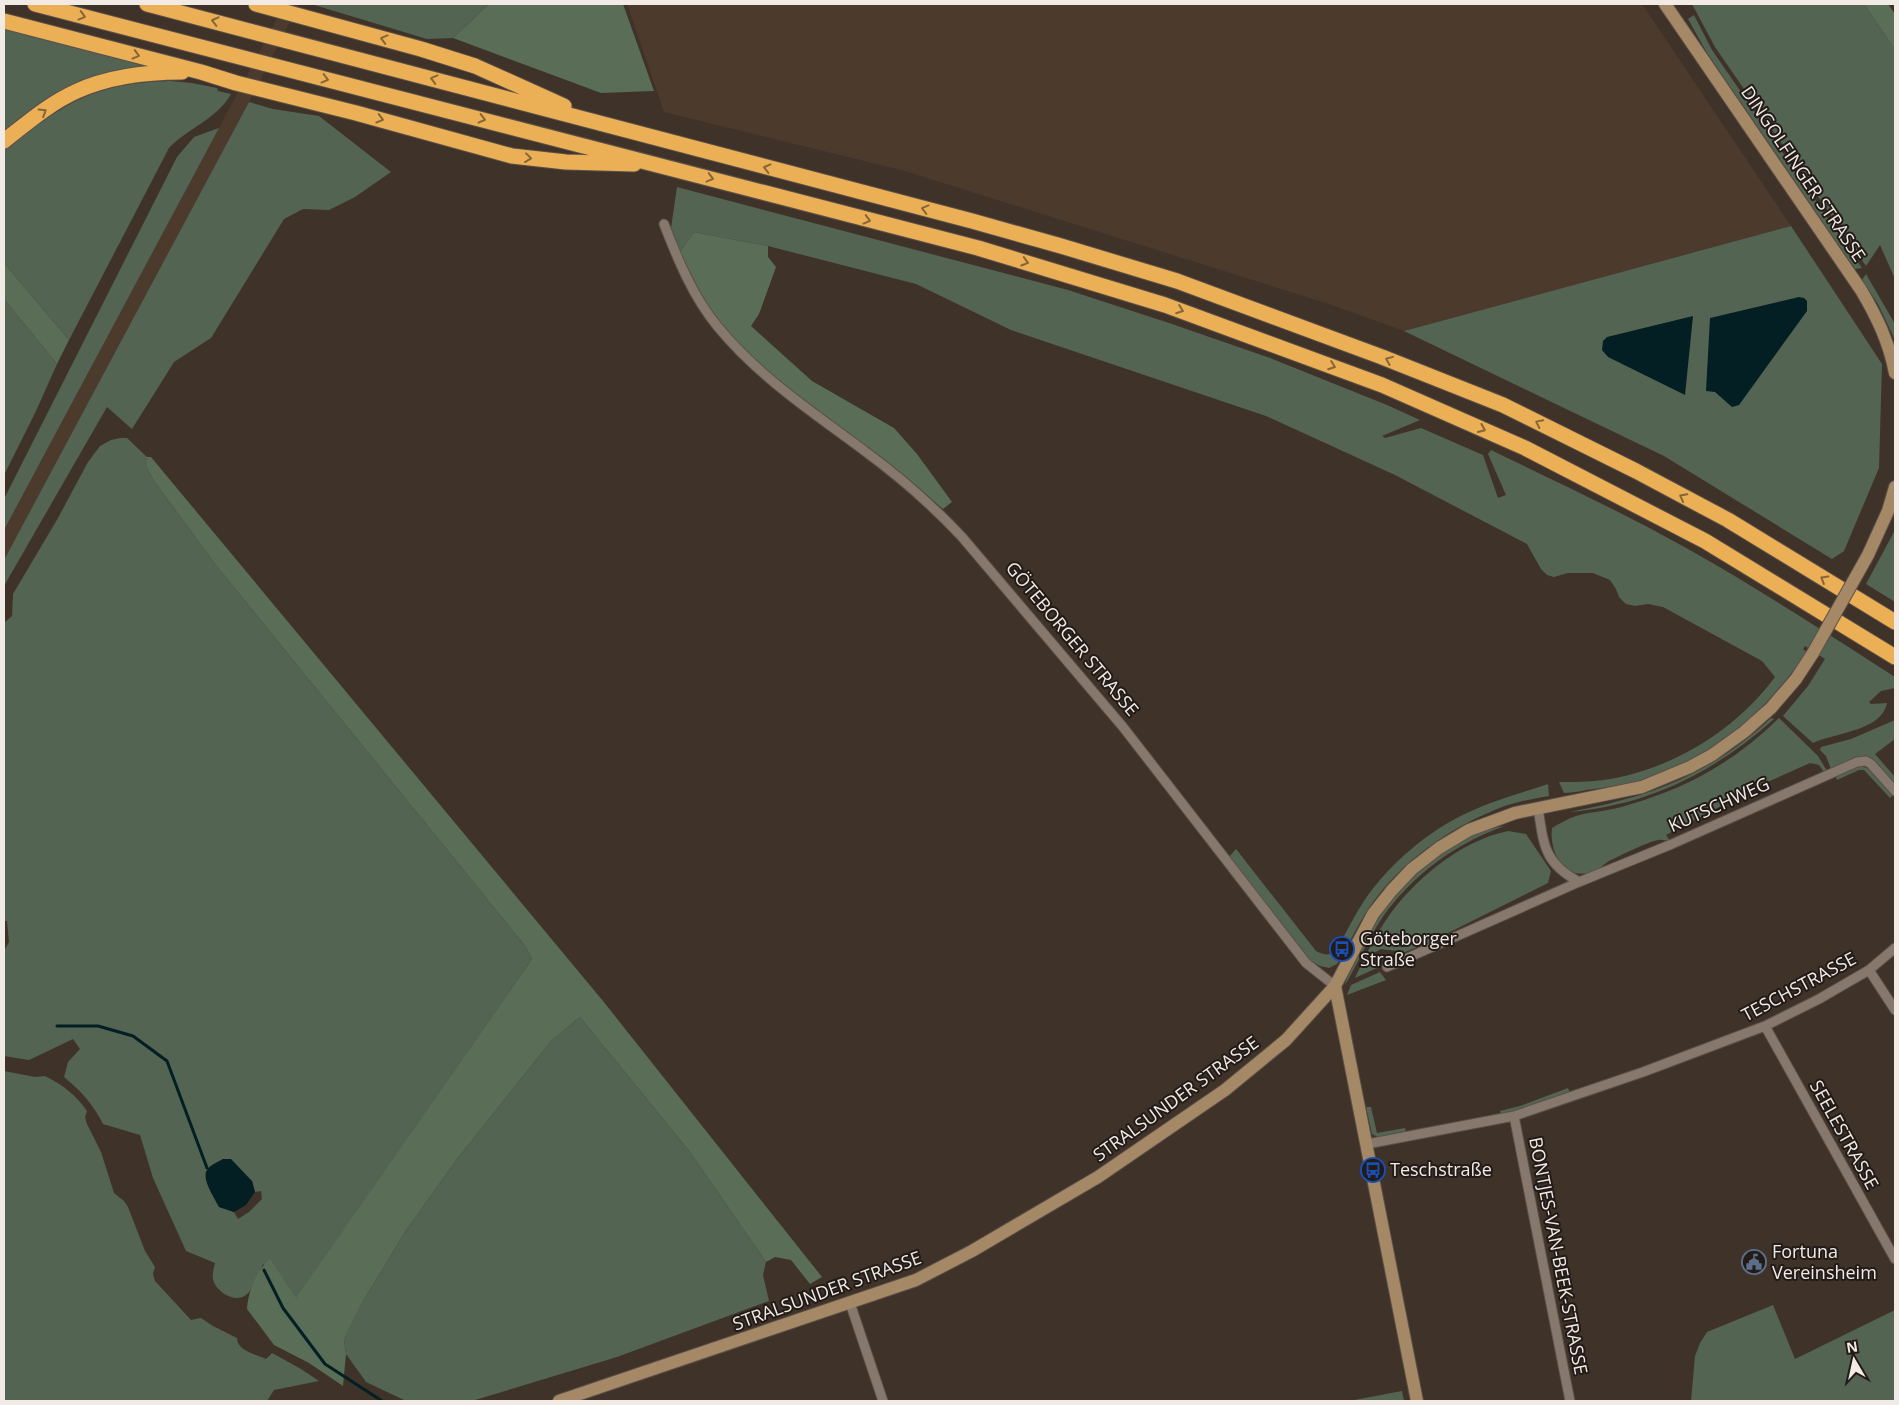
<svg xmlns="http://www.w3.org/2000/svg" width="1899" height="1405" font-family="'Open Sans',sans-serif">
	<style>
		.built { fill: #4c3a2d }
		.green { fill: #546453; fill-rule: evenodd }
		.forest { fill: #596d57 }
		.water { fill: #031f23 }
		.lines { fill: none; stroke-linecap: round; stroke-linejoin: round }
		.stream { stroke: #031f23; stroke-width: 3 }
		.street-casing { stroke: #5b5048; stroke-width: 11 }
		.secondary-casing { stroke: #5b5048; stroke-width: 14 }
		.highway-casing { stroke: #5b5048; stroke-width: 17 }
		.street { stroke: #87786d; stroke-width: 9 }
		.secondary { stroke: #a58866; stroke-width: 12 }
		.highway { stroke: #ebaf55; stroke-width: 15 }
		.secondary-bridge-casing { stroke: #5b5048; stroke-width: 14; stroke-linecap: butt }
		.secondary-bridge { stroke: #a58866; stroke-width: 12 }
		.oneway { stroke: #866536 }
		.labels { text-anchor: middle; stroke-width: 4; stroke-linejoin: round; paint-order: stroke }
		.street-label { font-size: 18px; fill: #f2eae4; stroke: #221b17 }
		.poi-label { font-size: 18px; fill: #f2eae4; stroke: #221b17; text-anchor: start }
	</style>
	<rect width="100%" height="100%" fill="#3f3229"/>
	<path class="built" d="M 285,4 L 299,4 L 249,102 L 4,560 L 4,530 Z
		M 627,4 L 1642,4 L 1791,226 L 1404,331 L 1329,304 L 905,171 L 664,112 Z"/>
	<path class="green" d="M 311,4 L 489,4 L 453,38 L 427,39 Z
		M 1692,4 L 1864,4 L 1895,50 L 1895,279 L 1880,245 L 1866,266 L 1715,47 Z
		M 1694,15 L 1712,50 L 1862,268 L 1855,269 L 1707,53 L 1688,19 Z
		M 4,27 L 157,66 L 127,73 L 4,136 Z
		M 170,81 L 192,83 L 217,88 L 218,91 L 231,94 C 217,119 188,128 169,148 L 69,340 L 4,263 L 4,150 C 62,105 94,82 170,81 Z
		M 249,102 L 273,109 L 319,116 L 391,172 L 355,197 L 329,210 L 303,209 L 284,219 L 211,338 L 174,362 L 132,429 L 107,407 L 4,586 L 4,560 Z
		M 219,128 L 4,530 L 4,499 L 177,157 L 194,137 Z
		M 677,187 L 1068,290 L 1172,324 L 1270,358 L 1387,405 L 1420,420 L 1382,436 L 1385,438 L 1421,428 L 1483,455 L 1498,498 L 1506,495 L 1488,454 L 1491,450 C 1557,482 1624,513 1688,549 C 1759,589 1827,633 1895,677 L 1895,688 L 1881,691 L 1869,702 L 1871,704 L 1887,703 C 1882,731 1834,733 1813,743 L 1783,716 L 1808,686 L 1825,659 L 1805,646 L 1803,649 L 1807,652 C 1765,712 1709,765 1635,782 C 1621,785 1608,787 1594,789 C 1584,790 1574,793 1564,793 L 1559,782 C 1578,782 1597,782 1616,778 C 1679,765 1737,728 1775,677 L 1762,661 L 1663,607 L 1648,604 L 1635,606 L 1626,604 L 1619,597 L 1616,589 L 1610,580 L 1593,573 L 1568,573 L 1554,577 L 1547,575 L 1541,569 L 1527,544 L 1395,475 L 1266,416 L 1011,330 L 916,284 L 768,246 L 694,232 L 679,253 L 671,228 Z
		M 1791,226 L 1882,364 L 1879,468 L 1844,551 L 1832,559 L 1664,456 L 1404,331 Z
		M 1866,274 L 1895,324 L 1895,340 L 1878,304 L 1862,280 Z
		M 4,299 L 57,364 L 36,411 L 4,475 Z
		M 121,438 L 127,438 L 147,457 L 147,468 L 154,481 L 215,564 L 526,947 L 532,959 L 296,1299 L 263,1264 C 260,1272 252,1291 246,1295 C 235,1304 215,1291 213,1279 C 212,1274 214,1267 215,1263 L 186,1251 L 153,1178 L 140,1135 L 103,1124 C 93,1104 81,1091 64,1077 L 68,1062 L 80,1049 L 73,1039 L 29,1060 L 4,1056 L 4,951 L 9,942 L 7,921 L 4,921 L 4,623 L 12,616 L 13,594 L 58,518 L 88,462 L 100,446 L 111,440 ZM 223,1159 L 252,1181 L 255,1192 L 261,1191 L 262,1199 L 249,1212 L 238,1219 L 234,1212 L 219,1207 L 208,1168 Z
		M 1895,530 L 1895,602 L 1866,584 Z
		M 1771,718 L 1774,719 C 1715,772 1649,805 1570,812 C 1587,808 1605,805 1622,800 C 1678,786 1729,758 1771,718 Z
		M 1779,718 L 1818,756 L 1827,771 L 1824,772 L 1819,765 L 1810,763 L 1763,784 L 1666,835 L 1670,841 C 1667,841 1662,839 1659,840 C 1651,840 1618,857 1609,861 C 1604,864 1599,870 1593,872 C 1564,881 1549,852 1552,828 C 1559,824 1567,819 1576,816 C 1593,811 1611,811 1628,805 C 1688,788 1735,761 1779,718 Z
		M 1895,720 L 1895,739 L 1875,754 L 1895,777 L 1895,784 L 1874,760 L 1864,756 L 1831,769 L 1826,756 L 1820,750 L 1821,747 L 1851,739 Z
		M 1855,766 C 1873,765 1882,782 1893,795 L 1890,798 L 1864,770 L 1859,770 L 1837,780 L 1835,775 Z
		M 1548,784 L 1549,796 C 1532,799 1514,802 1497,809 C 1448,829 1402,861 1371,905 C 1358,923 1349,945 1337,964 L 1329,968 L 1320,966 L 1311,961 L 1229,857 L 1236,849 L 1316,951 C 1326,956 1331,956 1338,948 C 1346,932 1354,916 1364,901 C 1389,864 1429,830 1469,812 C 1494,800 1522,793 1548,784 Z
		M 1505,826 C 1456,843 1412,875 1382,918 C 1368,939 1358,963 1345,985 C 1348,972 1355,961 1361,950 C 1369,933 1379,915 1391,901 C 1417,869 1464,830 1505,826 Z
		M 1508,831 L 1526,834 L 1551,871 L 1548,883 L 1430,942 L 1405,952 L 1381,949 L 1372,954 L 1377,968 L 1355,978 C 1364,958 1374,938 1386,920 C 1413,880 1460,841 1508,831 Z
		M 1380,972 L 1386,980 L 1347,995 L 1351,985 Z
		M 580,1017 L 690,1152 L 766,1262 L 763,1275 L 769,1301 L 617,1357 L 472,1401 L 406,1401 L 366,1382 L 346,1354 L 344,1340 L 362,1303 L 405,1232 L 457,1159 L 551,1041 Z
		M 4,1071 L 35,1077 L 45,1076 C 63,1085 76,1095 87,1111 L 85,1117 L 87,1124 L 101,1152 L 114,1193 L 124,1201 L 128,1207 L 145,1251 L 155,1267 L 153,1274 L 155,1281 L 191,1320 L 201,1318 L 213,1326 L 237,1338 C 237,1351 256,1354 266,1359 L 272,1353 L 301,1369 L 319,1381 L 274,1390 L 267,1401 L 4,1401 Z
		M 1568,1088 L 1570,1093 L 1520,1109 L 1501,1114 L 1500,1111 L 1520,1106 Z
		M 1366,1107 L 1371,1107 L 1377,1133 L 1405,1128 L 1406,1132 L 1378,1137 L 1372,1134 Z
		M 1773,1305 L 1795,1359 L 1895,1310 L 1895,1401 L 1691,1401 L 1695,1356 L 1700,1343 L 1707,1332 Z
		M 1402,1391 L 1404,1401 L 1349,1401 Z"/>
	<path class="forest" d="M 489,4 L 623,4 L 654,91 L 601,93 L 453,38 Z
		M 1864,4 L 1888,4 L 1895,14 L 1895,50 Z
		M 694,232 L 768,246 L 768,257 L 776,267 L 759,314 L 751,326 L 812,381 L 894,428 L 917,454 L 952,502 L 943,509 C 919,488 895,467 869,449 C 828,419 784,392 748,357 C 718,327 697,291 679,253 Z
		M 4,263 L 69,340 L 57,364 L 4,299 Z
		M 147,457 L 151,457 L 603,1001 L 822,1277 L 810,1284 L 791,1260 L 775,1257 L 766,1262 L 690,1152 L 580,1017 L 551,1041 L 457,1159 L 405,1232 L 362,1303 L 344,1340 L 346,1354 L 343,1386 L 309,1363 L 274,1345 L 247,1309 C 248,1292 256,1270 270,1259 L 296,1298 L 532,959 L 526,947 L 215,564 L 154,481 L 147,468 Z"/>
	<path class="water" d="M 1799,297 L 1804,298 L 1807,301 L 1807,311 L 1739,405 L 1732,407 L 1715,392 L 1706,391 L 1710,318 Z
		M 1693,316 L 1685,395 L 1608,357 L 1602,350 L 1603,341 L 1607,337 Z
		M 223,1159 L 231,1159 L 252,1181 L 255,1192 L 246,1205 L 234,1212 L 219,1207 C 215,1199 201,1179 207,1170 C 210,1165 218,1162 223,1159 Z"/>
	<g class="lines">
		<path class="stream" d="M 57,1026 L 98,1026 L 133,1036 L 167,1061 L 207,1168
			M 264,1270 L 283,1308 L 325,1364 L 382,1401"/>
		<defs>
			<path id="street" d="M 664,224 C 678,260 693,297 718,327 C 760,378 814,413 866,452 C 900,477 933,506 962,537 L 1123,727 L 1306,963 L 1335,986
				M 1538,808 C 1544,845 1543,862 1579,882 L 1672,844 L 1857,762 L 1866,761 L 1871,764 L 1895,791
				M 1387,967 L 1579,882
				M 1869,970 L 1895,1010
				M 1765,1026 L 1895,1259
				M 1514,1116 L 1570,1401
				M 1367,1144 L 1514,1116 L 1643,1072 L 1765,1026 L 1819,999 L 1869,970 L 1895,948
				M 850,1303 L 883,1401"/>
			<path id="secondary" d="M 1665,4 L 1861,290 C 1877,317 1889,342 1895,373
				M 1868,555 L 1888,511 L 1895,487
				M 1335,986 L 1417,1401
				M 559,1401 L 916,1280 L 972,1251 L 1098,1177 L 1225,1090 L 1286,1040 L 1335,986 L 1373,914 L 1392,890 L 1412,869 L 1439,848 L 1469,830 L 1515,813 L 1642,787 L 1690,767 L 1712,755 L 1744,732 L 1771,708 L 1796,679 L 1813,653"/>
			<path id="highway" d="M 35,4 L 978,248 L 1165,305 L 1382,385 L 1525,448 L 1705,541 L 1895,657
				M 147,4 L 972,221 L 1061,246 L 1177,281 L 1382,357 L 1503,405 L 1636,471 L 1728,520 L 1895,622
				M 256,4 L 421,49 L 475,66 L 564,106
				M 4,21 L 201,72 L 236,83 L 356,113 L 512,156 L 566,162 L 634,164
				M 4,141 C 27,123 50,103 77,91 C 108,77 148,72 182,72"/>
		</defs>
		<use href="#street" class="street-casing"/>
		<use href="#secondary" class="secondary-casing"/>
		<use href="#highway" class="highway-casing"/>
		<use href="#street" class="street"/>
		<use href="#secondary" class="secondary"/>
		<use href="#highway" class="highway"/>
		<defs>
			<path id="secondary-bridge" d="M 1813,653 L 1868,555"/>
		</defs>
		<use href="#secondary-bridge" class="secondary-bridge-casing"/>
		<use href="#secondary-bridge" class="secondary-bridge"/>
	</g>
	<defs><path id="oneway-chevron" d="M-2-3.5L2.5 0L-2 3.5" fill="none" stroke-width="1.6" stroke-linecap="round" stroke-linejoin="round" transform="scale(1.25)"/></defs>
	<g class="oneway">
		<use href="#oneway-chevron" transform="translate(82 16) rotate(15)"/>
		<use href="#oneway-chevron" transform="translate(215 21) rotate(-166)"/>
		<use href="#oneway-chevron" transform="translate(384 39) rotate(-165)"/>
		<use href="#oneway-chevron" transform="translate(136 55) rotate(15)"/>
		<use href="#oneway-chevron" transform="translate(325 79) rotate(14)"/>
		<use href="#oneway-chevron" transform="translate(434 79) rotate(-165)"/>
		<use href="#oneway-chevron" transform="translate(43 112) rotate(-32)"/>
		<use href="#oneway-chevron" transform="translate(380 119) rotate(16)"/>
		<use href="#oneway-chevron" transform="translate(482 119) rotate(14)"/>
		<use href="#oneway-chevron" transform="translate(528 158) rotate(7)"/>
		<use href="#oneway-chevron" transform="translate(767 168) rotate(-166)"/>
		<use href="#oneway-chevron" transform="translate(710 178) rotate(15)"/>
		<use href="#oneway-chevron" transform="translate(925 209) rotate(-165)"/>
		<use href="#oneway-chevron" transform="translate(867 220) rotate(15)"/>
		<use href="#oneway-chevron" transform="translate(1025 262) rotate(16)"/>
		<use href="#oneway-chevron" transform="translate(1180 310) rotate(20)"/>
		<use href="#oneway-chevron" transform="translate(1389 360) rotate(-158)"/>
		<use href="#oneway-chevron" transform="translate(1332 366) rotate(20)"/>
		<use href="#oneway-chevron" transform="translate(1539 423) rotate(-154)"/>
		<use href="#oneway-chevron" transform="translate(1482 429) rotate(24)"/>
		<use href="#oneway-chevron" transform="translate(1683 497) rotate(-152)"/>
		<use href="#oneway-chevron" transform="translate(1824 579) rotate(-149)"/>
	</g>
	<defs>
		<symbol id="bus-ring" viewBox="-11 -11 22 22"><circle r="9.5" fill="#221b17" stroke="#1a4fb4" stroke-width="1.5"/><path d="M-5-6H5V4H4V6H2V4H-2V6H-4V4H-5ZM-3.5-4V0h7V-4ZM-3.5 1.2v1.5H-2V1.2ZM2 1.2v1.5H3.5V1.2Z" fill="#1a4fb4"/></symbol>
		<symbol id="civic-ring" viewBox="-11 -11 22 22"><circle r="9.5" fill="#221b17" stroke="#5c6f8a" stroke-width="1.5"/><path d="M-.6-6.5H3V-4.5H.6V-3L4-1V1h2V6H-6V1h2V-1L-.6-3ZM-1.2 2.5V6h2.4V2.5Z" fill="#5c6f8a"/></symbol>
	</defs>
	<g fill-rule="evenodd">
		<use href="#bus-ring" x="1328" y="935" width="28" height="28"/>
		<use href="#bus-ring" x="1359" y="1156" width="28" height="28"/>
		<use href="#civic-ring" x="1740" y="1248" width="28" height="28"/>
	</g>
	<g class="labels">
		<g class="street-label">
			<text transform="translate(1803 174) rotate(56)" y="6">DINGOLFINGER STRASSE</text>
			<text transform="translate(1072 639) rotate(50)" y="6">GÖTEBORGER STRASSE</text>
			<text transform="translate(1719 805) rotate(-24)" y="6">KUTSCHWEG</text>
			<text transform="translate(1799 987) rotate(-28)" y="6">TESCHSTRASSE</text>
			<text transform="translate(1176 1099) rotate(-36)" y="6">STRALSUNDER STRASSE</text>
			<text transform="translate(1844 1135) rotate(61)" y="6">SEELESTRASSE</text>
			<text transform="translate(1558 1256) rotate(79)" y="6">BONTJES-VAN-BEEK-STRASSE</text>
			<text transform="translate(827 1291) rotate(-20)" y="6">STRALSUNDER STRASSE</text>
		</g>
		<g class="poi-label">
			<text x="1360" y="945">Göteborger<tspan x="1360" dy="21">Straße</tspan></text>
			<text x="1390" y="1176">Teschstraße</text>
			<text x="1772" y="1258">Fortuna<tspan x="1772" dy="21">Vereinsheim</tspan></text>
		</g>
	</g>
	<rect width="1899" height="1405" fill="none" stroke="#f2eae4" stroke-width="10"/>
	<g transform="translate(1854 1360) rotate(351)" stroke="#221b17" stroke-width="4" paint-order="stroke">
	<path d="M0-4L9 19L0 12L-9 19Z" fill="#f2eae4"/>
	<text y="-8" font-size="14" font-weight="bold" text-anchor="middle" fill="#f2eae4">N</text>
	</g>
</svg>
